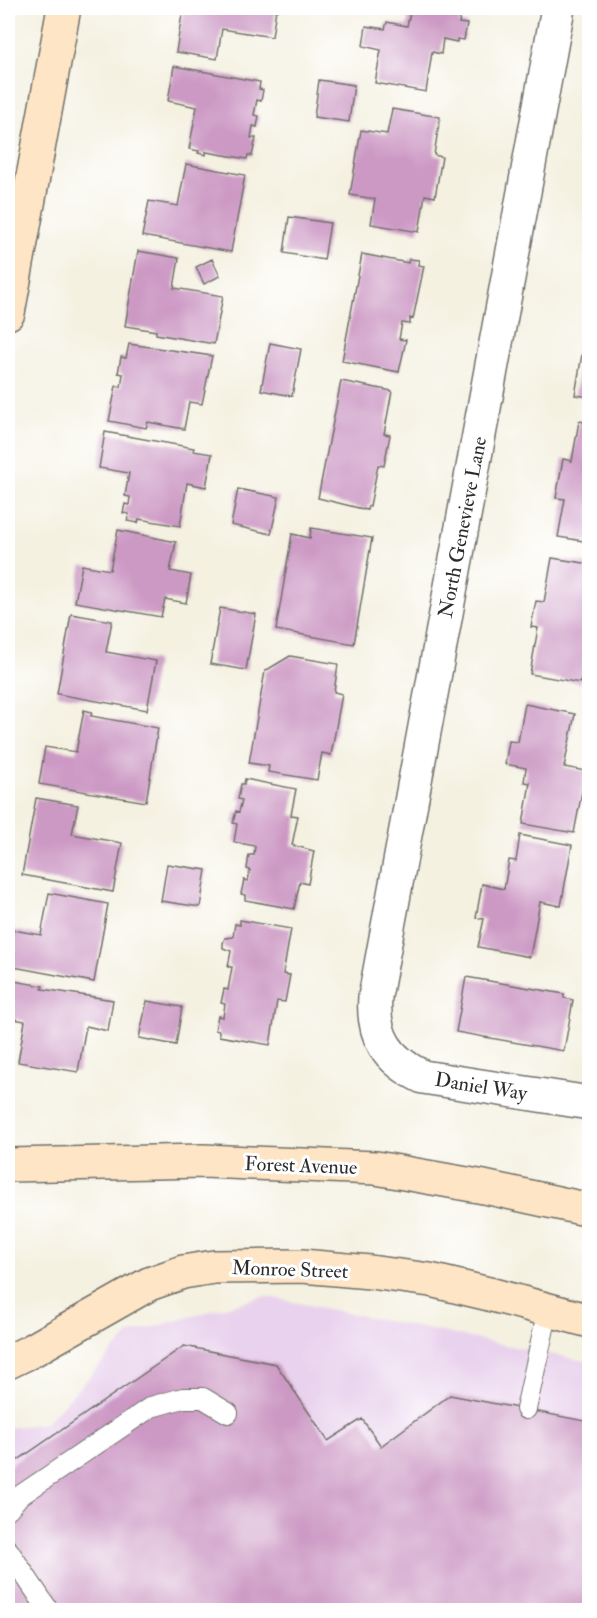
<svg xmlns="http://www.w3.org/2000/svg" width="597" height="1618" font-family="'IM FELL Double Pica',serif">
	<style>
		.built { fill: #e9d2ed }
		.building { fill: #cc99c4 }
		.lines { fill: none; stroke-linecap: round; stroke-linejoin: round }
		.service-casing { stroke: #71706b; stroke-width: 22 }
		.minor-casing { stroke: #71706b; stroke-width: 36 }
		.secondary-casing { stroke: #71706b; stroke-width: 36 }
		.service { stroke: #fff; stroke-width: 20 }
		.minor { stroke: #fff; stroke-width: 33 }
		.secondary { stroke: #fee5c5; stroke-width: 33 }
		.labels { text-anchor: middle; stroke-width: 6; stroke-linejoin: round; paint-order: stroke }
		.street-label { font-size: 20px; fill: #2b2b2b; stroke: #fff }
	</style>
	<rect width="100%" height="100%" fill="#fff"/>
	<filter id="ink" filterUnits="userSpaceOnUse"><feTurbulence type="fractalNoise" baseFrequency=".0167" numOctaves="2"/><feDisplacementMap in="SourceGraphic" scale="12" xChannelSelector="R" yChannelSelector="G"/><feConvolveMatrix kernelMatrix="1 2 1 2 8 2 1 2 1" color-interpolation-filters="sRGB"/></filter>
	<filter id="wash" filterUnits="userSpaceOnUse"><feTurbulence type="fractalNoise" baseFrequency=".008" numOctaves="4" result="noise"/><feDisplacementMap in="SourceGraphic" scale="24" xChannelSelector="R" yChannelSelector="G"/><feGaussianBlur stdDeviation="1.35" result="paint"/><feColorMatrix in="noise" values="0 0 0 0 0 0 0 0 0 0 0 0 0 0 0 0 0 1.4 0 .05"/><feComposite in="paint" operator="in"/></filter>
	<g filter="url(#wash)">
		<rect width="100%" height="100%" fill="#f4f1e1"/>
		<path class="built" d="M 264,1296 L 589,1362 L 589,1610 L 8,1610 L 8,1428 L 46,1423 L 129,1334 Z"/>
		<g id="blocks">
			<path class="building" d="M 183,8 L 279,8 L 279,10 L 276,9 L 272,37 L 222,29 L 217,59 L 176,52 Z
				M 411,8 L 462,8 L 459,23 L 467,24 L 464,40 L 457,39 L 457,42 L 443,39 L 441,54 L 432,52 L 426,92 L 375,83 L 381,50 L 363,46 L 366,26 L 385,29 L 387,22 L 407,26 Z
				M 174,66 L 260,82 L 259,89 L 263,90 L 261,101 L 257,100 L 254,115 L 259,116 L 257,127 L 253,126 L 251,138 L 256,138 L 252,156 L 248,155 L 247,159 L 206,152 L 206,155 L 198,153 L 199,151 L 189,149 L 197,107 L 168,101 Z
				M 319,80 L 354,85 L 349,122 L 314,117 Z
				M 392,109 L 440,117 L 434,155 L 442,157 L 435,197 L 425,195 L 419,232 L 371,224 L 375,199 L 350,195 L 361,130 L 387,134 Z
				M 186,164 L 245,175 L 231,252 L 142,236 L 149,201 L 178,206 Z
				M 289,217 L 330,223 L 324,260 L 284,253 Z
				M 138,251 L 179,258 L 174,288 L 223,296 L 214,344 L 156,334 L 156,331 L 125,326 Z
				M 362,254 L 408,263 L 409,259 L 419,260 L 418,265 L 424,266 L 413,319 L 410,318 L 410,324 L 402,323 L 399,339 L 406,340 L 399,372 L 342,361 Z
				M 212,259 L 220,276 L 204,284 L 196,267 Z
				M 586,331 L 590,331 L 590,397 L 575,395 Z
				M 270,343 L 301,349 L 292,396 L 261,390 Z
				M 129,344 L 212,356 L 202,404 L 189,402 L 184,429 L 148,422 L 146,428 L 109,421 L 116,386 L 121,387 L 123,374 L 118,373 L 121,357 L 126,358 Z
				M 341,381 L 392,391 L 384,434 L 390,435 L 384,466 L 378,465 L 370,506 L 368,506 L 367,510 L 318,498 Z
				M 579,421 L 590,423 L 590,542 L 558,537 L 565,499 L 556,498 L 563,459 L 572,461 Z
				M 105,432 L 194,448 L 193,451 L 212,454 L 206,487 L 187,483 L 180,526 L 139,519 L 138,523 L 127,521 L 129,514 L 123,513 L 125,504 L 129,505 L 130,497 L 125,496 L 129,473 L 99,468 Z
				M 238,489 L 279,497 L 271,534 L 231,525 Z
				M 311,528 L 372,538 L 354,644 L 276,630 L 292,534 L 310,538 Z
				M 118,530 L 176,542 L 170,571 L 191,575 L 186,603 L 165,599 L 161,617 L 75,602 L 82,565 L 110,570 Z
				M 552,558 L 590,564 L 590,633 L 580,683 L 530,674 L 538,628 L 531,627 L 536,601 L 544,602 Z
				M 220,608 L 256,614 L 246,670 L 210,664 Z
				M 71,614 L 112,621 L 106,652 L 156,661 L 147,710 L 57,694 Z
				M 290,656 L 338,664 L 334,692 L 342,694 L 331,755 L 322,753 L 317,780 L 268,772 L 269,766 L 249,763 L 265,671 Z
				M 525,704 L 575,714 L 564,767 L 586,771 L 574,833 L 523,824 L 530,783 L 524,782 L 526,768 L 505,764 L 509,741 L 518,742 Z
				M 84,710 L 92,712 L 91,716 L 158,728 L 146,802 L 39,784 L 45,747 L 76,752 Z
				M 245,779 L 296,789 L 291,815 L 298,816 L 292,845 L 314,851 L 308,884 L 300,882 L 294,909 L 245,900 L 245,895 L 241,894 L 244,880 L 248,881 L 250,870 L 247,869 L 249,855 L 254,855 L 255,846 L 234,842 L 237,824 L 233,823 L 236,811 L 239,812 L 242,800 L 238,799 L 241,784 L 244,784 Z
				M 36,798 L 78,805 L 72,834 L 122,843 L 113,892 L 22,875 Z
				M 520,835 L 572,845 L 561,906 L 540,902 L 530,957 L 478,947 L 484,919 L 476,918 L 482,884 L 504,889 L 509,860 L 516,861 Z
				M 167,864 L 206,870 L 200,907 L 161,901 Z
				M 49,893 L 108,904 L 94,982 L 8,966 L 13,930 L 41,935 Z
				M 240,920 L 291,929 L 283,974 L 290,975 L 285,1002 L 277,1001 L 270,1045 L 219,1036 L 219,1031 L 215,1030 L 218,1016 L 223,1017 L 225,1004 L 221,1003 L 224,989 L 228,990 L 232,967 L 228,967 L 231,951 L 223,948 L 223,943 L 225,938 L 233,937 L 235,924 L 240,925 Z
				M 466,977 L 564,994 L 564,998 L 573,1000 L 564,1051 L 456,1032 Z
				M 8,980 L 43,986 L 42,989 L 113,1000 L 108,1031 L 86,1026 L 78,1072 L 18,1062 L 25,1021 L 8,1018 Z
				M 147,1001 L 182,1007 L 176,1045 L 139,1038 Z
				M 184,1346 L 276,1364 L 328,1441 L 362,1419 L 381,1446 L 450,1395 L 590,1422 L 590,1610 L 8,1610 L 8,1467 Z"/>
		</g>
	</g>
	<g filter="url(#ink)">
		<use href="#blocks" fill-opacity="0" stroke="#71706b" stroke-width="1.5"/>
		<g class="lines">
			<defs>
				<path id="service" d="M 526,1409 L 548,1310
					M 8,1509 L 18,1497 L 151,1407 L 183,1398 L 203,1398 L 228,1413
					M 8,1550 L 47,1608"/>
				<path id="minor" d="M 558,8 L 375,997 C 372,1036 387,1060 423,1077 L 590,1103"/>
				<path id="secondary" d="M 8,313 L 64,8
					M 8,1165 L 204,1161 L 376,1168 L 484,1187 L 590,1210
					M 8,1362 L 31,1351 L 149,1284 L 183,1272 L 214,1267 L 302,1266 L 370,1272 L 430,1280 L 489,1294 L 590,1321"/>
			</defs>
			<use href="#service" class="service-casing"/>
			<use href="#minor" class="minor-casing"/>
			<use href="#secondary" class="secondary-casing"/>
			<use href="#service" class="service"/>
			<use href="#minor" class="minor"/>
			<use href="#secondary" class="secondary"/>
		</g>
	</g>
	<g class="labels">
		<g class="street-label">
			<text transform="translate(462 527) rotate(-79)" y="7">North Genevieve Lane</text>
			<text transform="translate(481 1086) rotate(9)" y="7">Daniel Way</text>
			<text transform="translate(301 1165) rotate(2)" y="7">Forest Avenue</text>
			<text transform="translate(290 1269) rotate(2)" y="7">Monroe Street</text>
		</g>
	</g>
	<rect width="597" height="1618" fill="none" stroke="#fff" stroke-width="30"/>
</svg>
